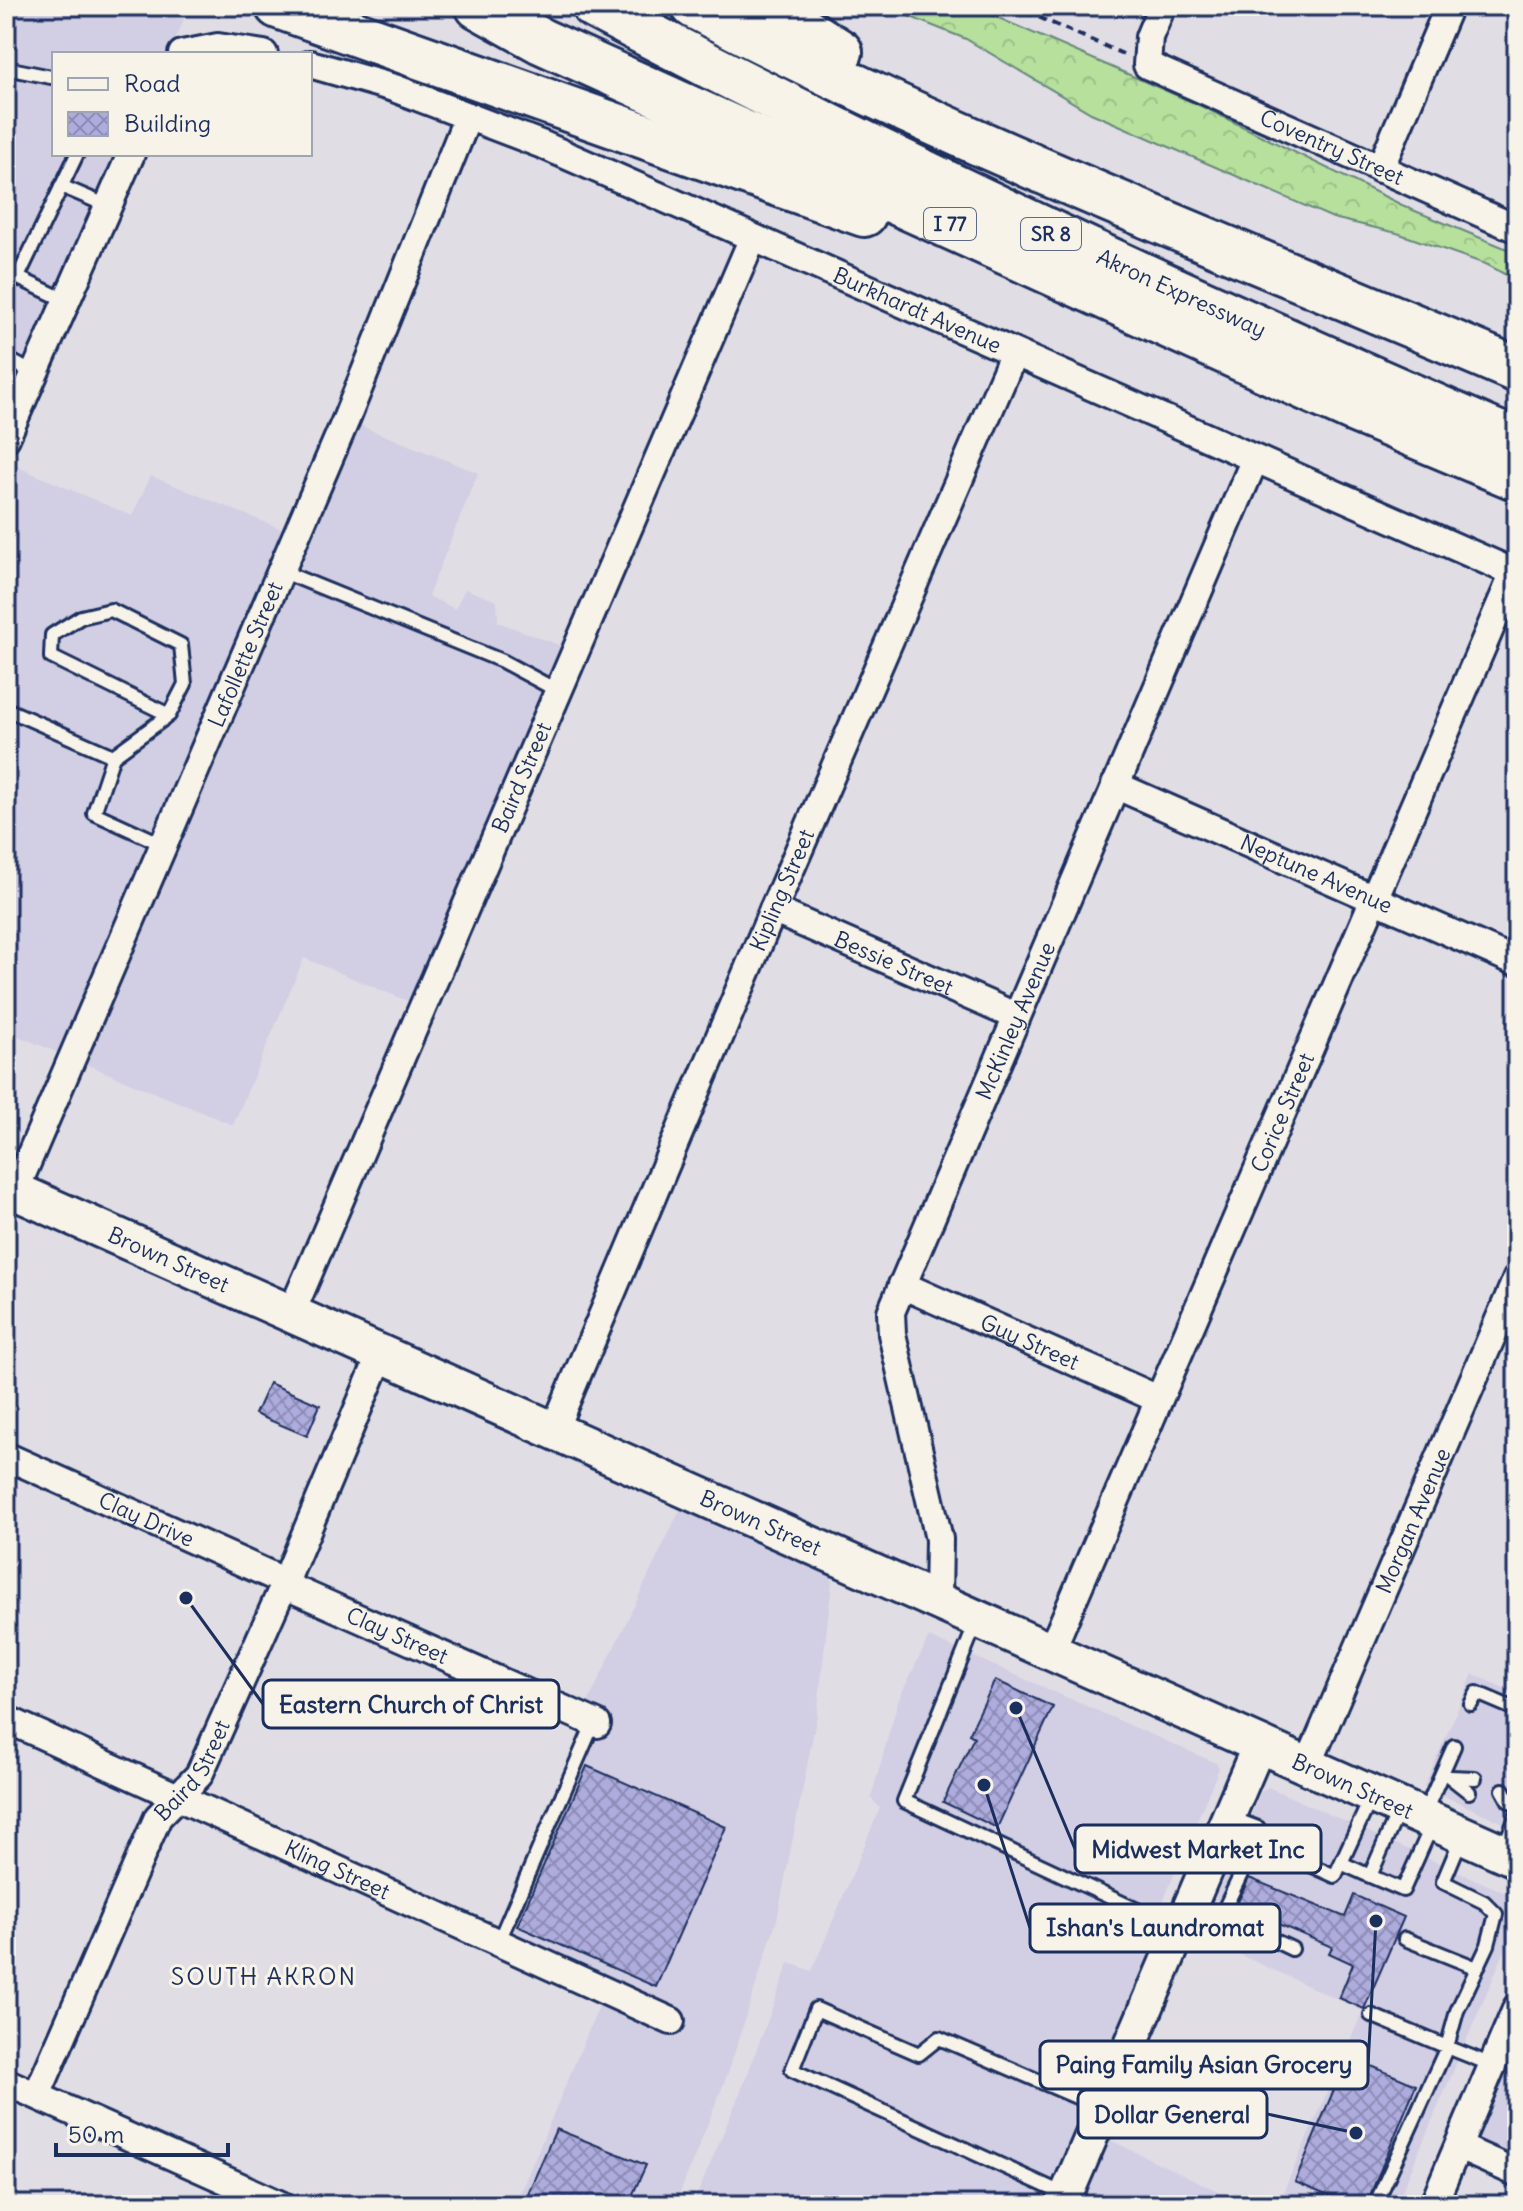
<svg xmlns="http://www.w3.org/2000/svg" width="1523" height="2211" font-family="Delius,sans-serif">
	<style>
		.built { fill: #d2cee3 }
		.forest { fill: url(#forest-crowns); stroke: #68887d; stroke-width: 2 }
		.building { fill: url(#building-cross-hatch); stroke: #1b2f5e; stroke-width: 2 }
		.lines { fill: none; stroke-linecap: round; stroke-linejoin: round }
		.service-casing { stroke: #1b2f5e; stroke-width: 18 }
		.minor-casing { stroke: #1b2f5e; stroke-width: 32 }
		.tertiary-casing { stroke: #1b2f5e; stroke-width: 38 }
		.secondary-casing { stroke: #1b2f5e; stroke-width: 42 }
		.motorway-casing { stroke: #1b2f5e; stroke-width: 50 }
		.path { stroke: #1b2f5e; stroke-width: 4; stroke-dasharray: 8 6; stroke-linecap: butt }
		.service { stroke: #f7f3e8; stroke-width: 12 }
		.minor { stroke: #f7f3e8; stroke-width: 26 }
		.tertiary { stroke: #f7f3e8; stroke-width: 32 }
		.secondary { stroke: #f7f3e8; stroke-width: 36 }
		.motorway { stroke: #f7f3e8; stroke-width: 44 }
		.labels { text-anchor: middle; stroke-width: 6; stroke-linejoin: round; paint-order: stroke }
		.shield { fill: #f7f3e8; stroke: #5d6a87; stroke-width: 2 }
		.shield-label { font-size: 20px; font-weight: bold; fill: #1b2f5e }
		.street-label { font-size: 22px; fill: #1b2f5e; stroke: #f7f3e8 }
		.neighbourhood-label { font-size: 24px; letter-spacing: 2px; fill: #1b2f5e; stroke: #f7f3e8 }
		.leader { fill: none; stroke: #1b2f5e; stroke-width: 3 }
		.callout-dot { fill: #1b2f5e; stroke: #f7f3e8; stroke-width: 3 }
		.callout { fill: #f7f3e8; stroke: #1b2f5e; stroke-width: 3 }
		.callout-label { font-size: 24px; text-anchor: middle; font-weight: bold; fill: #1b2f5e }
	</style>
	<defs>
		<pattern id="forest-crowns" width="20" height="18" patternUnits="userSpaceOnUse" patternTransform="scale(2)"><rect width="20" height="18" fill="#b6e09c"/><path d="M2 6a3 3 0 1 1 6 0M12 15a3 3 0 1 1 6 0" fill="none" stroke="#9cc089"/></pattern>
		<pattern id="building-cross-hatch" width="8" height="8" patternUnits="userSpaceOnUse" patternTransform="scale(2)"><rect width="8" height="8" fill="#aeabdd"/><path d="M0 0l8 8M0 8l8-8" fill="none" stroke="#8d8cb6"/></pattern>
	</defs>
	<rect width="100%" height="100%" fill="#e1dde5"/>
	<filter id="ink" filterUnits="userSpaceOnUse"><feTurbulence type="fractalNoise" baseFrequency=".0125" numOctaves="2"/><feDisplacementMap in="SourceGraphic" scale="16" xChannelSelector="R" yChannelSelector="G"/><feConvolveMatrix kernelMatrix="1 2 1 2 8 2 1 2 1" color-interpolation-filters="sRGB"/></filter>
	<g filter="url(#ink)">
		<path class="built" d="M 43,6 L 184,19 L 169,54 L 54,54 L 54,154 L 125,154 L 6,426 L 6,7 Z
			M 347,417 L 366,428 L 478,473 L 428,596 L 455,609 L 465,589 L 497,601 L 498,622 L 575,651 L 422,1007 L 304,958 L 233,1125 L 6,1031 L 6,462 L 132,516 L 151,476 L 296,535 Z
			M 689,1491 L 835,1555 L 817,1715 L 777,1919 L 728,2073 L 675,2205 L 515,2205 L 605,1992 L 498,1943 L 597,1724 L 581,1717 Z
			M 929,1637 L 1216,1763 L 1219,1768 L 1151,1930 L 1175,1942 L 1093,2132 L 1247,2205 L 693,2205 L 745,2081 L 789,1963 L 812,1971 L 880,1808 L 871,1798 L 898,1701 Z
			M 1473,1674 L 1517,1694 L 1517,1829 L 1424,1787 Z
			M 1268,1787 L 1517,1898 L 1517,1922 L 1396,2205 L 1305,2205 L 1282,2195 L 1363,2011 L 1199,1936 L 1261,1792 Z
			M 1517,2027 L 1517,2173 L 1459,2147 Z"/>
		<path class="forest" d="M 883,6 L 971,6 L 1201,106 L 1408,208 L 1517,253 L 1517,281 L 1488,265 L 1397,233 L 1333,218 L 1091,113 L 966,39 Z"/>
		<path class="building" d="M 269,1383 L 320,1405 L 307,1436 L 255,1414 Z
			M 995,1680 L 1053,1707 L 997,1828 L 943,1802 L 974,1737 L 969,1734 Z
			M 587,1766 L 726,1827 L 656,1987 L 517,1926 Z
			M 1249,1878 L 1345,1917 L 1354,1895 L 1404,1917 L 1364,2009 L 1339,1998 L 1353,1964 L 1329,1953 L 1332,1947 L 1236,1906 Z
			M 1348,2056 L 1416,2085 L 1366,2205 L 1350,2205 L 1295,2182 Z
			M 556,2129 L 646,2165 L 628,2205 L 523,2205 Z"/>
		<g class="lines">
			<defs>
				<path id="service" d="M 6,68 L 51,77
					M 61,186 L 108,206
					M 6,272 L 67,301
					M 18,277 L 77,154
					M 6,358 L 33,373
					M 281,571 L 502,661 L 558,691
					M 6,709 L 113,756 L 94,813 L 164,845
					M 113,756 L 169,715 L 185,684 L 181,645 L 111,610 L 81,617 L 52,635 L 51,657 L 169,715
					M 976,1623 L 904,1801 L 1180,1930
					M 1471,1704 L 1477,1693 L 1517,1710
					M 1503,1790 L 1509,1801 L 1517,1805
					M 1469,1792 L 1450,1777 L 1475,1778
					M 1398,1812 L 1370,1876 L 1403,1890 L 1432,1825
					M 1424,1814 L 1454,1746
					M 1229,1817 L 1258,1828 L 1261,1843 L 1335,1876 L 1371,1798
					M 1461,1839 L 1443,1882 L 1484,1902 L 1496,1914 L 1488,1945 L 1457,2011 L 1447,2047 L 1492,2065
					M 1503,1849 L 1517,1815
					M 1341,1863 L 1370,1876
					M 1192,1902 L 1292,1949
					M 1221,1916 L 1251,1853 L 1261,1843
					M 1405,1939 L 1477,1968
					M 498,1943 L 594,1722
					M 1371,2015 L 1447,2047 L 1375,2205
					M 1066,2195 L 792,2070 L 816,2009 L 919,2054 L 939,2038 L 1102,2108"/>
				<g id="minor">
					<path id="s1" d="M 1162,6 L 1149,37 L 1147,65 L 1517,229"/>
					<path d="M 182,54 L 218,47 L 264,54"/>
					<path id="s2" d="M 310,64 L 394,88 L 543,145 L 1517,574"/>
					<path d="M 1380,169 L 1449,6"/>
					<path d="M 6,438 L 131,154"/>
					<path id="s3" d="M 1115,785 L 1517,962"/>
					<path id="s4" d="M 773,910 L 1015,1016"/>
					<path id="s5" d="M 15,1191 L 347,417 L 468,116"/>
					<path id="s6" d="M 902,1285 L 1158,1399"/>
					<path id="s7" d="M 291,1314 L 752,240"/>
					<path id="s8" d="M 554,1430 L 773,910 L 1014,353"/>
					<path id="s9" d="M 6,1456 L 286,1582"/>
					<path id="s10" d="M 284,1585 L 597,1724"/>
					<path id="s11" d="M 938,1600 L 939,1539 L 892,1334 L 891,1312 L 1254,461"/>
					<path id="s12" d="M 1051,1651 L 1514,573"/>
					<path id="s13" d="M 6,1719 L 671,2021"/>
					<path id="s14" d="M 1308,1765 L 1517,1278"/>
					<path d="M 6,2082 L 281,2205"/>
					<path id="s15" d="M 37,2095 L 158,1817 L 199,1775 L 284,1585 L 381,1354"/>
					<path d="M 1459,2147 L 1517,2173"/>
					<path d="M 1433,2205 L 1517,2007"/>
				</g>
				<path id="tertiary" d="M 1062,2205 L 1259,1745"/>
				<g id="secondary">
					<path id="s16" d="M 6,1187 L 1517,1859"/>
				</g>
				<g id="motorway">
					<path d="M 278,6 L 864,214"/>
					<path d="M 478,6 L 541,41 L 1357,411 L 1517,478"/>
					<path id="s17" d="M 594,6 C 895,165 1205,307 1517,442"/>
					<path d="M 694,6 C 959,146 1242,252 1517,370"/>
					<path d="M 768,6 L 840,52"/>
				</g>
			</defs>
			<use href="#service" class="service-casing"/>
			<use href="#minor" class="minor-casing"/>
			<use href="#tertiary" class="tertiary-casing"/>
			<use href="#secondary" class="secondary-casing"/>
			<use href="#motorway" class="motorway-casing"/>
			<path class="path" d="M 1013,6 L 1123,54"/>
			<use href="#service" class="service"/>
			<use href="#minor" class="minor"/>
			<use href="#tertiary" class="tertiary"/>
			<use href="#secondary" class="secondary"/>
			<use href="#motorway" class="motorway"/>
		</g>
	</g>
	<g class="labels">
		<g class="shield">
			<rect x="924" y="208" width="52" height="32" rx="6"/>
			<rect x="1021" y="218" width="60" height="32" rx="6"/>
		</g>
		<g class="shield-label">
			<text x="950" y="231">I 77</text>
			<text x="1051" y="241">SR 8</text>
		</g>
		<g class="street-label">
			<text dy="8" stroke="none"><textPath href="#s1" startOffset="264">Coventry Street</textPath></text>
			<text dy="8" stroke="none"><textPath href="#s17" startOffset="654">Akron Expressway</textPath></text>
			<text dy="8" stroke="none"><textPath href="#s2" startOffset="656">Burkhardt Avenue</textPath></text>
			<text dy="8" stroke="none"><textPath href="#s5" startOffset="584">Lafollette Street</textPath></text>
			<text dy="8" stroke="none"><textPath href="#s7" startOffset="584">Baird Street</textPath></text>
			<text dy="8" stroke="none"><textPath href="#s3" startOffset="220">Neptune Avenue</textPath></text>
			<text dy="8" stroke="none"><textPath href="#s8" startOffset="586">Kipling Street</textPath></text>
			<text dy="8" stroke="none"><textPath href="#s4" startOffset="132">Bessie Street</textPath></text>
			<text dy="8" stroke="none"><textPath href="#s11" startOffset="610">McKinley Avenue</textPath></text>
			<text dy="8" stroke="none"><textPath href="#s12" startOffset="586">Corice Street</textPath></text>
			<text dy="8" stroke="none"><textPath href="#s16" startOffset="178">Brown Street</textPath></text>
			<text dy="8" stroke="none"><textPath href="#s6" startOffset="140">Guy Street</textPath></text>
			<text dy="8" stroke="none"><textPath href="#s9" startOffset="154">Clay Drive</textPath></text>
			<text dy="8" stroke="none"><textPath href="#s14" startOffset="266">Morgan Avenue</textPath></text>
			<text dy="8" stroke="none"><textPath href="#s16" startOffset="826">Brown Street</textPath></text>
			<text dy="8" stroke="none"><textPath href="#s10" startOffset="124">Clay Street</textPath></text>
			<text dy="8" stroke="none"><textPath href="#s15" startOffset="362">Baird Street</textPath></text>
			<text dy="8" stroke="none"><textPath href="#s16" startOffset="1474">Brown Street</textPath></text>
			<text dy="8" stroke="none"><textPath href="#s13" startOffset="364">Kling Street</textPath></text>
		</g>
		<g class="neighbourhood-label">
			<text x="264" y="1985">SOUTH AKRON</text>
		</g>
	</g>
	<path class="leader" d="M186 1598L263 1704M1016 1708L1075 1849M984 1785L1030 1928M1376 1921L1368 2065M1356 2133L1267 2114"/>
	<g class="callout-dot">
		<circle cx="186" cy="1598" r="8"/>
		<circle cx="1016" cy="1708" r="8"/>
		<circle cx="984" cy="1785" r="8"/>
		<circle cx="1376" cy="1921" r="8"/>
		<circle cx="1356" cy="2133" r="8"/>
	</g>
	<g class="callout">
		<rect x="263" y="1680" width="296" height="48" rx="8"/>
		<rect x="1075" y="1825" width="246" height="48" rx="8"/>
		<rect x="1030" y="1904" width="250" height="48" rx="8"/>
		<rect x="1040" y="2041" width="328" height="48" rx="8"/>
		<rect x="1078" y="2090" width="189" height="48" rx="8"/>
	</g>
	<g class="callout-label">
		<text x="411" y="1713">Eastern Church of Christ</text>
		<text x="1198" y="1858">Midwest Market Inc</text>
		<text x="1155" y="1936">Ishan's Laundromat</text>
		<text x="1204" y="2073">Paing Family Asian Grocery</text>
		<text x="1172" y="2123">Dollar General</text>
	</g>
	<rect width="1523" height="2211" fill="none" stroke="#f7f3e8" stroke-width="32"/>
	<rect x="16" y="16" width="1491" height="2179" fill="none" stroke="#1b2f5e" stroke-width="3" filter="url(#ink)"/>
	<rect x="52" y="52" width="260" height="104" fill="#f7f3e8" stroke="#9fa5b1" stroke-width="2"/>
	<rect x="68" y="78" width="40" height="12" fill="#f7f3e8" stroke="#9fa5b1" stroke-width="2"/>
	<text x="124" y="92" font-size="24" fill="#1b2f5e">Road</text>
	<rect x="68" y="112" width="40" height="24" fill="url(#building-cross-hatch)" stroke="#9fa5b1" stroke-width="2"/>
	<text x="124" y="132" font-size="24" fill="#1b2f5e">Building</text>
	<path d="M56 2143v12h172v-12" fill="none" stroke="#1b2f5e" stroke-width="4"/>
	<text x="68" y="2143" font-size="24" fill="#1b2f5e" stroke="#f7f3e8" stroke-width="6" paint-order="stroke">50 m</text>
</svg>
